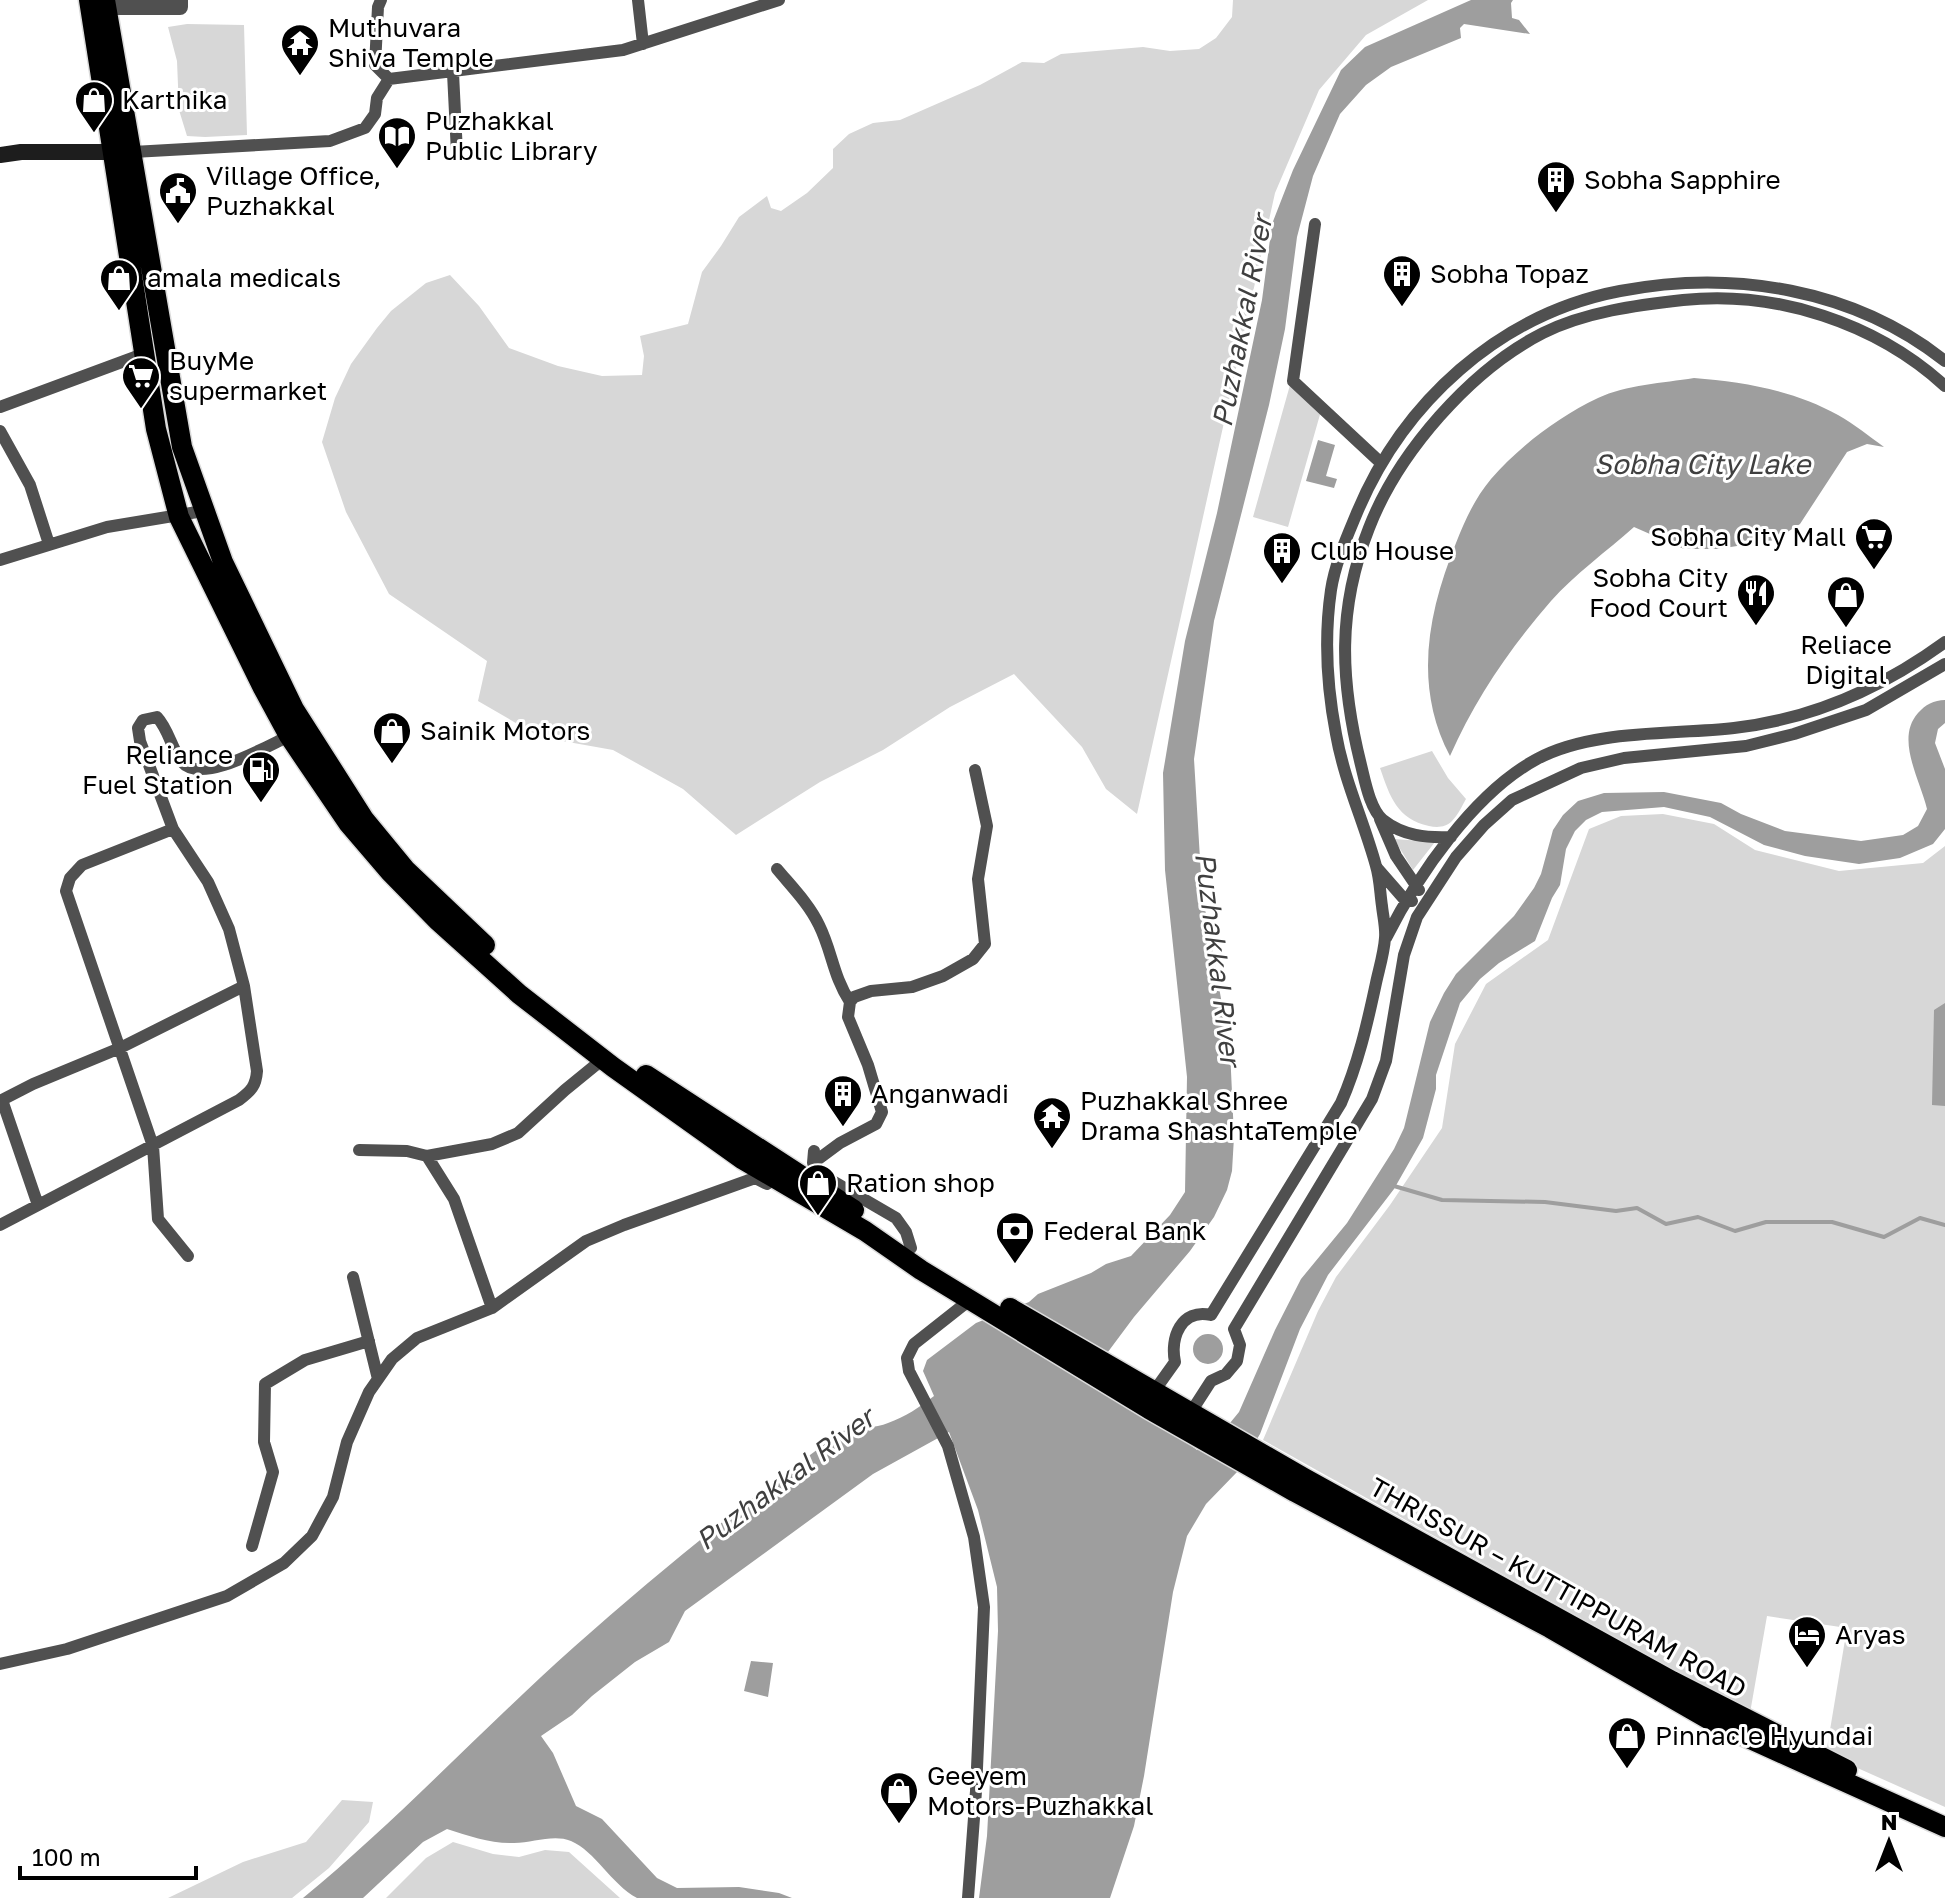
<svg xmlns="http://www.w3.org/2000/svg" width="1945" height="1898" font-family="'Golos Text',sans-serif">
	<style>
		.green { fill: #d7d7d7 }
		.water { fill: #9e9e9e }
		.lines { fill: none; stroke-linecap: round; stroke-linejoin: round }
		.stream { stroke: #9e9e9e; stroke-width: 4 }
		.primary-casing { stroke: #dbdbdb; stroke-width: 23 }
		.minor { stroke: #505050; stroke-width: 12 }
		.tertiary { stroke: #505050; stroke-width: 16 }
		.secondary { stroke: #1d1d1d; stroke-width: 16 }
		.primary { stroke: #000; stroke-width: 20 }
		.labels { text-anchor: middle; stroke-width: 6; stroke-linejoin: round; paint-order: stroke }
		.poi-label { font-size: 26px; fill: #000; stroke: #fff; text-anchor: start }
		.street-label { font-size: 26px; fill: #000; stroke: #fff }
		.water-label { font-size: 28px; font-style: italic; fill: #3f3f3f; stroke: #fff }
	</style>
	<rect width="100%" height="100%" fill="#fff"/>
	<path class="green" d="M 1233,0 L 1428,0 L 1366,35 L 1319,90 L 1275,193 L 1137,814 L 1106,789 L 1082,747 L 1014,674 L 950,707 L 883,750 L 820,782 L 736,835 L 683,789 L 613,750 L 540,737 L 478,701 L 487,661 L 389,594 L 346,512 L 322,442 L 335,398 L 351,364 L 377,328 L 391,311 L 426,283 L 450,275 L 479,306 L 509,348 L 558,366 L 602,376 L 642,375 L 644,356 L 640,336 L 688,324 L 702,272 L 721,246 L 739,217 L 767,196 L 771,208 L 781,211 L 807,193 L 833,168 L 833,149 L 849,134 L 873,123 L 900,120 L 980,85 L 1022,62 L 1044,63 L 1061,54 L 1143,47 L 1170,51 L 1199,49 L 1216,38 L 1232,17 Z
		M 187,24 L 244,25 L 247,135 L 205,137 L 187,136 L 179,110 L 177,61 L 168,27 Z
		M 1290,385 L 1321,411 L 1288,527 L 1253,517 Z
		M 1432,751 L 1448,778 L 1466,799 C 1462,806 1458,815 1452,821 C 1446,827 1438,828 1429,826 C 1397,819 1390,797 1380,768 Z
		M 1663,814 L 1714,824 L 1755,850 L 1839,871 L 1923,863 L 1945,846 L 1945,1807 L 1826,1754 L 1847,1628 L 1767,1616 L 1750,1713 L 1263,1440 L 1318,1311 L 1336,1277 L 1390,1205 L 1442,1128 L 1455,1044 L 1486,984 L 1548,940 L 1589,829 L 1621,816 Z
		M 1394,839 L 1435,842 L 1413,870 Z
		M 342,1800 L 373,1802 L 369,1822 L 329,1868 L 292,1898 L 168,1898 L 243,1862 L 306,1842 Z
		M 453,1842 L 493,1854 L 519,1857 L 545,1850 L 569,1852 L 620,1898 L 386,1898 L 426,1858 Z"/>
	<path class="water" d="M 1471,0 L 1513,0 L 1511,3 L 1512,18 L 1519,20 L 1530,34 L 1464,24 L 1460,28 L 1461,38 L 1391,67 L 1366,85 L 1340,114 L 1313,176 L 1297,237 L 1285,329 L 1269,405 L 1214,621 L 1194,759 L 1202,892 L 1230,1049 L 1234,1137 L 1232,1171 L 1227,1190 L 1214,1217 L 1190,1251 L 1134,1317 L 1093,1372 L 1197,1450 L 1230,1423 L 1239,1412 L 1275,1330 L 1301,1279 L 1347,1223 L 1394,1149 L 1404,1128 L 1430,1022 L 1444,993 L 1456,974 L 1514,916 L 1534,888 L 1541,874 L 1553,830 L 1563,815 L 1578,801 L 1604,793 L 1664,792 L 1721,803 L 1741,814 L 1785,831 L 1861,841 L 1903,835 L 1918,826 L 1927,809 C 1920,779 1895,739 1918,713 C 1925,705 1934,700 1945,700 L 1945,723 L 1938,729 L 1935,743 L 1945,769 L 1945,829 L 1933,844 L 1900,858 L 1859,864 L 1805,856 L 1764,845 L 1710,817 L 1664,807 L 1602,812 L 1586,820 L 1575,831 L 1566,849 L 1560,885 L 1552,898 L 1535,941 L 1499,963 L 1480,979 L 1460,1003 L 1436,1075 L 1436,1089 L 1423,1138 L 1394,1189 L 1328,1275 L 1300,1329 L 1260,1434 L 1238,1471 L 1206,1504 L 1187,1536 L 1173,1592 L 1144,1776 L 1134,1826 L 1110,1898 L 979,1898 L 987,1836 L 998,1631 L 997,1587 L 978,1510 L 949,1432 L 873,1474 L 685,1611 L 669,1642 L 635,1662 L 592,1696 L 572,1715 L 541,1736 L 553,1753 L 576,1806 L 602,1819 L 657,1878 L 677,1888 L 739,1887 L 779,1893 L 792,1898 L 637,1898 C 611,1884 595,1851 571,1841 C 553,1834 533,1843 514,1843 C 491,1844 469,1836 447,1829 L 423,1842 L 363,1898 L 303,1898 C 398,1820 482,1729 574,1647 C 660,1571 749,1498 843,1431 C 857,1428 876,1428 888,1423 C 905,1417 920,1407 934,1396 L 923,1371 L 927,1360 L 976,1323 L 1029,1302 L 1038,1294 L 1091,1273 L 1106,1264 L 1131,1256 L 1170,1215 L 1185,1192 L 1187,1077 L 1165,870 L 1163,773 L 1185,641 L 1217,513 L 1262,300 L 1272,224 L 1293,170 L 1341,70 L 1365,47 Z
		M 1694,378 C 1743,382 1794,390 1838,415 C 1854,424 1869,436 1884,447 L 1867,444 L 1847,452 L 1800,524 L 1775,540 L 1718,549 L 1684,549 L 1634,527 C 1607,551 1575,574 1551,601 C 1510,648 1475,699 1450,756 C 1413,686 1428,612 1456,543 C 1465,520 1475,498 1491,479 C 1520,446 1558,417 1598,398 C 1626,385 1663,383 1694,378 Z
		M 1318,440 L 1335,445 L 1326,476 L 1337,479 L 1334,488 L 1306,481 Z
		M 1945,1003 L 1945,1106 L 1932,1105 L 1934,1010 Z
		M1193 1349a15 15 0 1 1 30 0a15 15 0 1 1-30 0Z
		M 751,1661 L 773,1663 L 768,1697 L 744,1691 Z"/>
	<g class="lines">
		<path class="stream" d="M 1394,1186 L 1442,1200 L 1545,1202 L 1616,1211 L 1637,1208 L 1666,1224 L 1698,1217 L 1735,1231 L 1766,1222 L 1832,1222 L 1884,1237 L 1920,1218 L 1945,1225"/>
		<defs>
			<path id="primary" d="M 89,0 L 156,429 L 179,517 L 263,688 L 289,736 L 348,823 L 390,872 L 437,920 L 519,994 L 613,1067 L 742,1159 L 865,1231 L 921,1270 L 1149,1409 L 1295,1492 L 1550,1628 L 1717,1724 L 1945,1827
				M 105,0 L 182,447 L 223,562 L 294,709 L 364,819 L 406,870 L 485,945
				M 646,1075 L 854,1210
				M 1010,1308 L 1304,1478 L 1672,1681 L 1847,1770"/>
		</defs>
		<use href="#primary" class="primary-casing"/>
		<path class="minor" d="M 381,0 L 378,7 L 375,65 L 389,79
			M 638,0 L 643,44
			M 453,73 L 457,153
			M 133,152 L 330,141 L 365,128 L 375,114 L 377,98 L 389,79 L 623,50 L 779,0
			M 1315,224 L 1293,381 L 1381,463
			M 0,407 L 146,353
			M 0,431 L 30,485 L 49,544
			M 0,560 L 107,527 L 203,511
			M 1380,819 L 1396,856 L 1419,890
			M 173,829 L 82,865 L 70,878 L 66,891 L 153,1146 L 158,1219 L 188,1256
			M 1451,837 C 1427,838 1403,836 1383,820 C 1370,809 1365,781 1361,765 C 1340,681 1337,609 1369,528 C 1398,453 1470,370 1543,333 C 1585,312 1637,305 1683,300 C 1776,290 1876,323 1945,386
			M 1377,868 L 1405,900 L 1412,901
			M 777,869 C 792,887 809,904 819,925 C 832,951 833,976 850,1002
			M 1386,938 C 1418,875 1474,793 1537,759 C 1593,729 1673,735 1734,728 C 1812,719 1882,688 1945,642
			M 2,1100 L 38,1205
			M 0,1101 L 33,1084 L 120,1048 L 244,986 L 229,929 L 208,882 L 173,829 L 140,741 L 138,728 L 143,720 L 157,717 C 169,730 171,748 182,762 C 201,785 267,746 289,736
			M 359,1150 L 407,1151 L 427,1156 L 492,1144 L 518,1133 L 565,1090 L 603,1059
			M 814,1151 L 813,1163 L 840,1143 L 876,1124 L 882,1112 L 868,1065 L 848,1017 L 850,1002 L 854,997 L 871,991 L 912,987 L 943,976 L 973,959 L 985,944 L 978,879 L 987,826 L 975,770
			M 427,1156 L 454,1199 L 492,1308
			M 813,1163 L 829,1179 L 896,1218 L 906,1232 L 911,1248
			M 0,1225 L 239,1100 C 251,1091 256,1086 257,1071 L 244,986
			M 353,1277 L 378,1379
			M 1155,1390 L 1175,1362 C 1170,1338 1181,1308 1211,1315 L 1341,1103 C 1358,1064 1367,1025 1376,983 C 1379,969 1384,953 1385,938 C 1386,928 1383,916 1382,906 C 1380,893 1380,879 1376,866 C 1364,822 1344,780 1336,734 C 1327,687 1324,638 1331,590 C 1335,564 1346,539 1356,515 C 1402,403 1499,314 1620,291 C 1733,269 1854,289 1945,361
			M 1191,1412 L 1211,1381 L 1226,1374 L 1237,1361 L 1240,1345 L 1234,1329 L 1372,1099 L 1386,1061 L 1404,955 L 1417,917 L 1456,857 L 1484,825 L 1512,800 L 1581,768 L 1624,758 L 1746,746 L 1794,734 L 1866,710 L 1945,664
			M 252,1546 L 273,1472 L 264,1442 L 265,1384 L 305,1360 L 369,1341
			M 0,1664 L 67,1649 L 227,1596 L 284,1563 L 312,1536 L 333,1497 L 347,1442 L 369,1392 L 392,1359 L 417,1338 L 492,1308 L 586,1241 L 624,1225 L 755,1178 L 767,1184
			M 968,1898 L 976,1791 L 984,1607 L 974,1537 L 948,1446 L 909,1371 L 907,1358 L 914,1344 L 971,1299"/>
		<path class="tertiary" d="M 106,7 L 180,7 L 180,0"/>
		<path class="secondary" d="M 0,155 L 21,152 L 123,152"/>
		<use href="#primary" class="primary"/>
	</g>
	<defs>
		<symbol id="temple-pin" viewBox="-11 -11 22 30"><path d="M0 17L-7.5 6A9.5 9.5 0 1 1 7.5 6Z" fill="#000" stroke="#fff"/><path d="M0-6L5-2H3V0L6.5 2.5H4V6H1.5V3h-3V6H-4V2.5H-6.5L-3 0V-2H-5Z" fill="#fff"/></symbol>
		<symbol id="shop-pin" viewBox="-11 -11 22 30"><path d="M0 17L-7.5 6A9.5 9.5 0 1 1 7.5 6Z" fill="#000" stroke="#fff"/><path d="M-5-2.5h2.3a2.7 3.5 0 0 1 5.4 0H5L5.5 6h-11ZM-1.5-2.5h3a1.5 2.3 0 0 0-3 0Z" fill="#fff"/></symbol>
		<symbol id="library-pin" viewBox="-11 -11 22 30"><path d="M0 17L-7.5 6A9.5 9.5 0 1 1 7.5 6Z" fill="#000" stroke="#fff"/><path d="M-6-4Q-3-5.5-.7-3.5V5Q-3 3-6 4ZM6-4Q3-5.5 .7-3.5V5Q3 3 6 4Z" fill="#fff"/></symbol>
		<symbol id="building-pin" viewBox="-11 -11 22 30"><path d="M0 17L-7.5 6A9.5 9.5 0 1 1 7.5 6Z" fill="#000" stroke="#fff"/><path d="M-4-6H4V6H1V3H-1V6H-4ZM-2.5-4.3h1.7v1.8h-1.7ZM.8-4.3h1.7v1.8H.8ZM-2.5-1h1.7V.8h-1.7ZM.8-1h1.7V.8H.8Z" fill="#fff"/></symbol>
		<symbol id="civic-pin" viewBox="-11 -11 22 30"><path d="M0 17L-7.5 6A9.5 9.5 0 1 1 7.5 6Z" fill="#000" stroke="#fff"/><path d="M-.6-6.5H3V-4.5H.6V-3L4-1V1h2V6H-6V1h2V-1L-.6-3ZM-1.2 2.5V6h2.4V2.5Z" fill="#fff"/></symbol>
		<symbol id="supermarket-pin" viewBox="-11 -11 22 30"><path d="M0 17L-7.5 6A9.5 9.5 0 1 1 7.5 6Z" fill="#000" stroke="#fff"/><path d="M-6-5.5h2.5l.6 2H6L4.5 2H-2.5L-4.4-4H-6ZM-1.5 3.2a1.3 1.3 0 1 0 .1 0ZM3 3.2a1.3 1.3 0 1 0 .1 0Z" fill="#fff"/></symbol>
		<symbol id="restaurant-pin" viewBox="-11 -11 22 30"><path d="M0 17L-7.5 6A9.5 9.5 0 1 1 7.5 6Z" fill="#000" stroke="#fff"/><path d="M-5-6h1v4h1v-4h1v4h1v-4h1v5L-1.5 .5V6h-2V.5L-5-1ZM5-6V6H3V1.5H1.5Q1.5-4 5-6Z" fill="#fff"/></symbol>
		<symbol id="fuel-pin" viewBox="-11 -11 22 30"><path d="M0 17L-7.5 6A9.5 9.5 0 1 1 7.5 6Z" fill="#000" stroke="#fff"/><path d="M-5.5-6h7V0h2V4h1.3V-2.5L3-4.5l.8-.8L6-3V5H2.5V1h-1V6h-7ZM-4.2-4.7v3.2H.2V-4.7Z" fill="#fff"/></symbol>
		<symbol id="bank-pin" viewBox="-11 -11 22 30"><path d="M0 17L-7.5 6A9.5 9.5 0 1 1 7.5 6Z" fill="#000" stroke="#fff"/><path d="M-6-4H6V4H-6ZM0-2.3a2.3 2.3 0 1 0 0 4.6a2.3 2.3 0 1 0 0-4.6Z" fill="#fff"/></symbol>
		<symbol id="hotel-pin" viewBox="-11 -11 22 30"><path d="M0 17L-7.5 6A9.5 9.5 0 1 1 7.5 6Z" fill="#000" stroke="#fff"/><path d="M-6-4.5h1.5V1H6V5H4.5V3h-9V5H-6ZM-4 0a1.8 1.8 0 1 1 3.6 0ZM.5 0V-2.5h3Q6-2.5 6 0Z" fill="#fff"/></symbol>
	</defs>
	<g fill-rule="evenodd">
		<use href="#temple-pin" x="278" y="21" width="44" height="60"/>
		<use href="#shop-pin" x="72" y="78" width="44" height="60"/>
		<use href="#library-pin" x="375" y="114" width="44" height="60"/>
		<use href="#building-pin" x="1534" y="158" width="44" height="60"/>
		<use href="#civic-pin" x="156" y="169" width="44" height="60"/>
		<use href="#building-pin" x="1380" y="252" width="44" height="60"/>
		<use href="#shop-pin" x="97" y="256" width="44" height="60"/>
		<use href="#supermarket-pin" x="119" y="354" width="44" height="60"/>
		<use href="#supermarket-pin" x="1852" y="515" width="44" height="60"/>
		<use href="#building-pin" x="1260" y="529" width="44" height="60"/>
		<use href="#restaurant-pin" x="1734" y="571" width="44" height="60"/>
		<use href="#shop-pin" x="1824" y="573" width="44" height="60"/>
		<use href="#shop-pin" x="370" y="709" width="44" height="60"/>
		<use href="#fuel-pin" x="239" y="748" width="44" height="60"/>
		<use href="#building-pin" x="821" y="1072" width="44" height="60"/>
		<use href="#temple-pin" x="1030" y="1094" width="44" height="60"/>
		<use href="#shop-pin" x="796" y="1161" width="44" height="60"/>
		<use href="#bank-pin" x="993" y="1209" width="44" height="60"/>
		<use href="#hotel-pin" x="1785" y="1613" width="44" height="60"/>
		<use href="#shop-pin" x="1605" y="1714" width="44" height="60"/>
		<use href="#shop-pin" x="877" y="1769" width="44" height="60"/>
	</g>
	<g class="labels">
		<g class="poi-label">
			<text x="328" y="37">Muthuvara<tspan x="328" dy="30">Shiva Temple</tspan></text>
			<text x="122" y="109">Karthika</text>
			<text x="425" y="130">Puzhakkal<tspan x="425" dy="30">Public Library</tspan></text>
			<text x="206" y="185">Village Office,<tspan x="206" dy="30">Puzhakkal</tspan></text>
			<text x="1584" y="189">Sobha Sapphire</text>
			<text x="1430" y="283">Sobha Topaz</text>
			<text x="147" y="287">amala medicals</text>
			<text x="169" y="370">BuyMe<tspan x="169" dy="30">supermarket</tspan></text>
			<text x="1846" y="546" text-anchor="end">Sobha City Mall</text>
			<text x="1310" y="560">Club House</text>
			<text x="1728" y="587" text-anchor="end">Sobha City<tspan x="1728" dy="30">Food Court</tspan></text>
			<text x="1846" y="654" text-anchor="middle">Reliace<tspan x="1846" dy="30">Digital</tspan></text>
			<text x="420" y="740">Sainik Motors</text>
			<text x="233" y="764" text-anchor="end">Reliance<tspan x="233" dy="30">Fuel Station</tspan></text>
			<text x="871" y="1103">Anganwadi</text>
			<text x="1080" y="1110">Puzhakkal Shree<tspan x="1080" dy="30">Drama ShashtaTemple</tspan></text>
			<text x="846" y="1192">Ration shop</text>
			<text x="1043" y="1240">Federal Bank</text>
			<text x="1835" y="1644">Aryas</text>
			<text x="1655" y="1745">Pinnacle Hyundai</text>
			<text x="927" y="1785">Geeyem<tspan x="927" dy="30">Motors-Puzhakkal</tspan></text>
		</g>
		<g class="street-label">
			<text transform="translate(1558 1588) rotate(29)" y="9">THRISSUR – KUTTIPPURAM ROAD</text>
		</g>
		<g class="water-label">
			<text transform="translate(1242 321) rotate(-79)" y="10">Puzhakkal River</text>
			<text x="1702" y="474">Sobha City Lake</text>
			<text transform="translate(1218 959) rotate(83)" y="10">Puzhakkal River</text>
			<text transform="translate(785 1479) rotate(-37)" y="10">Puzhakkal River</text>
		</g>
	</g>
	<g transform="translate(1889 1842)" stroke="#ffffff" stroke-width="6" paint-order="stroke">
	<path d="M0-6L14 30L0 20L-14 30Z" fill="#000000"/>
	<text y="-12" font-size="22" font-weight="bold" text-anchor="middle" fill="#000000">N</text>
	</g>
	<path d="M20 1866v12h176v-12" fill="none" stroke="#000000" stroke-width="4"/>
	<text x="32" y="1866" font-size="24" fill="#000000" stroke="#ffffff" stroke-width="6" paint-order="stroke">100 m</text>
</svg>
